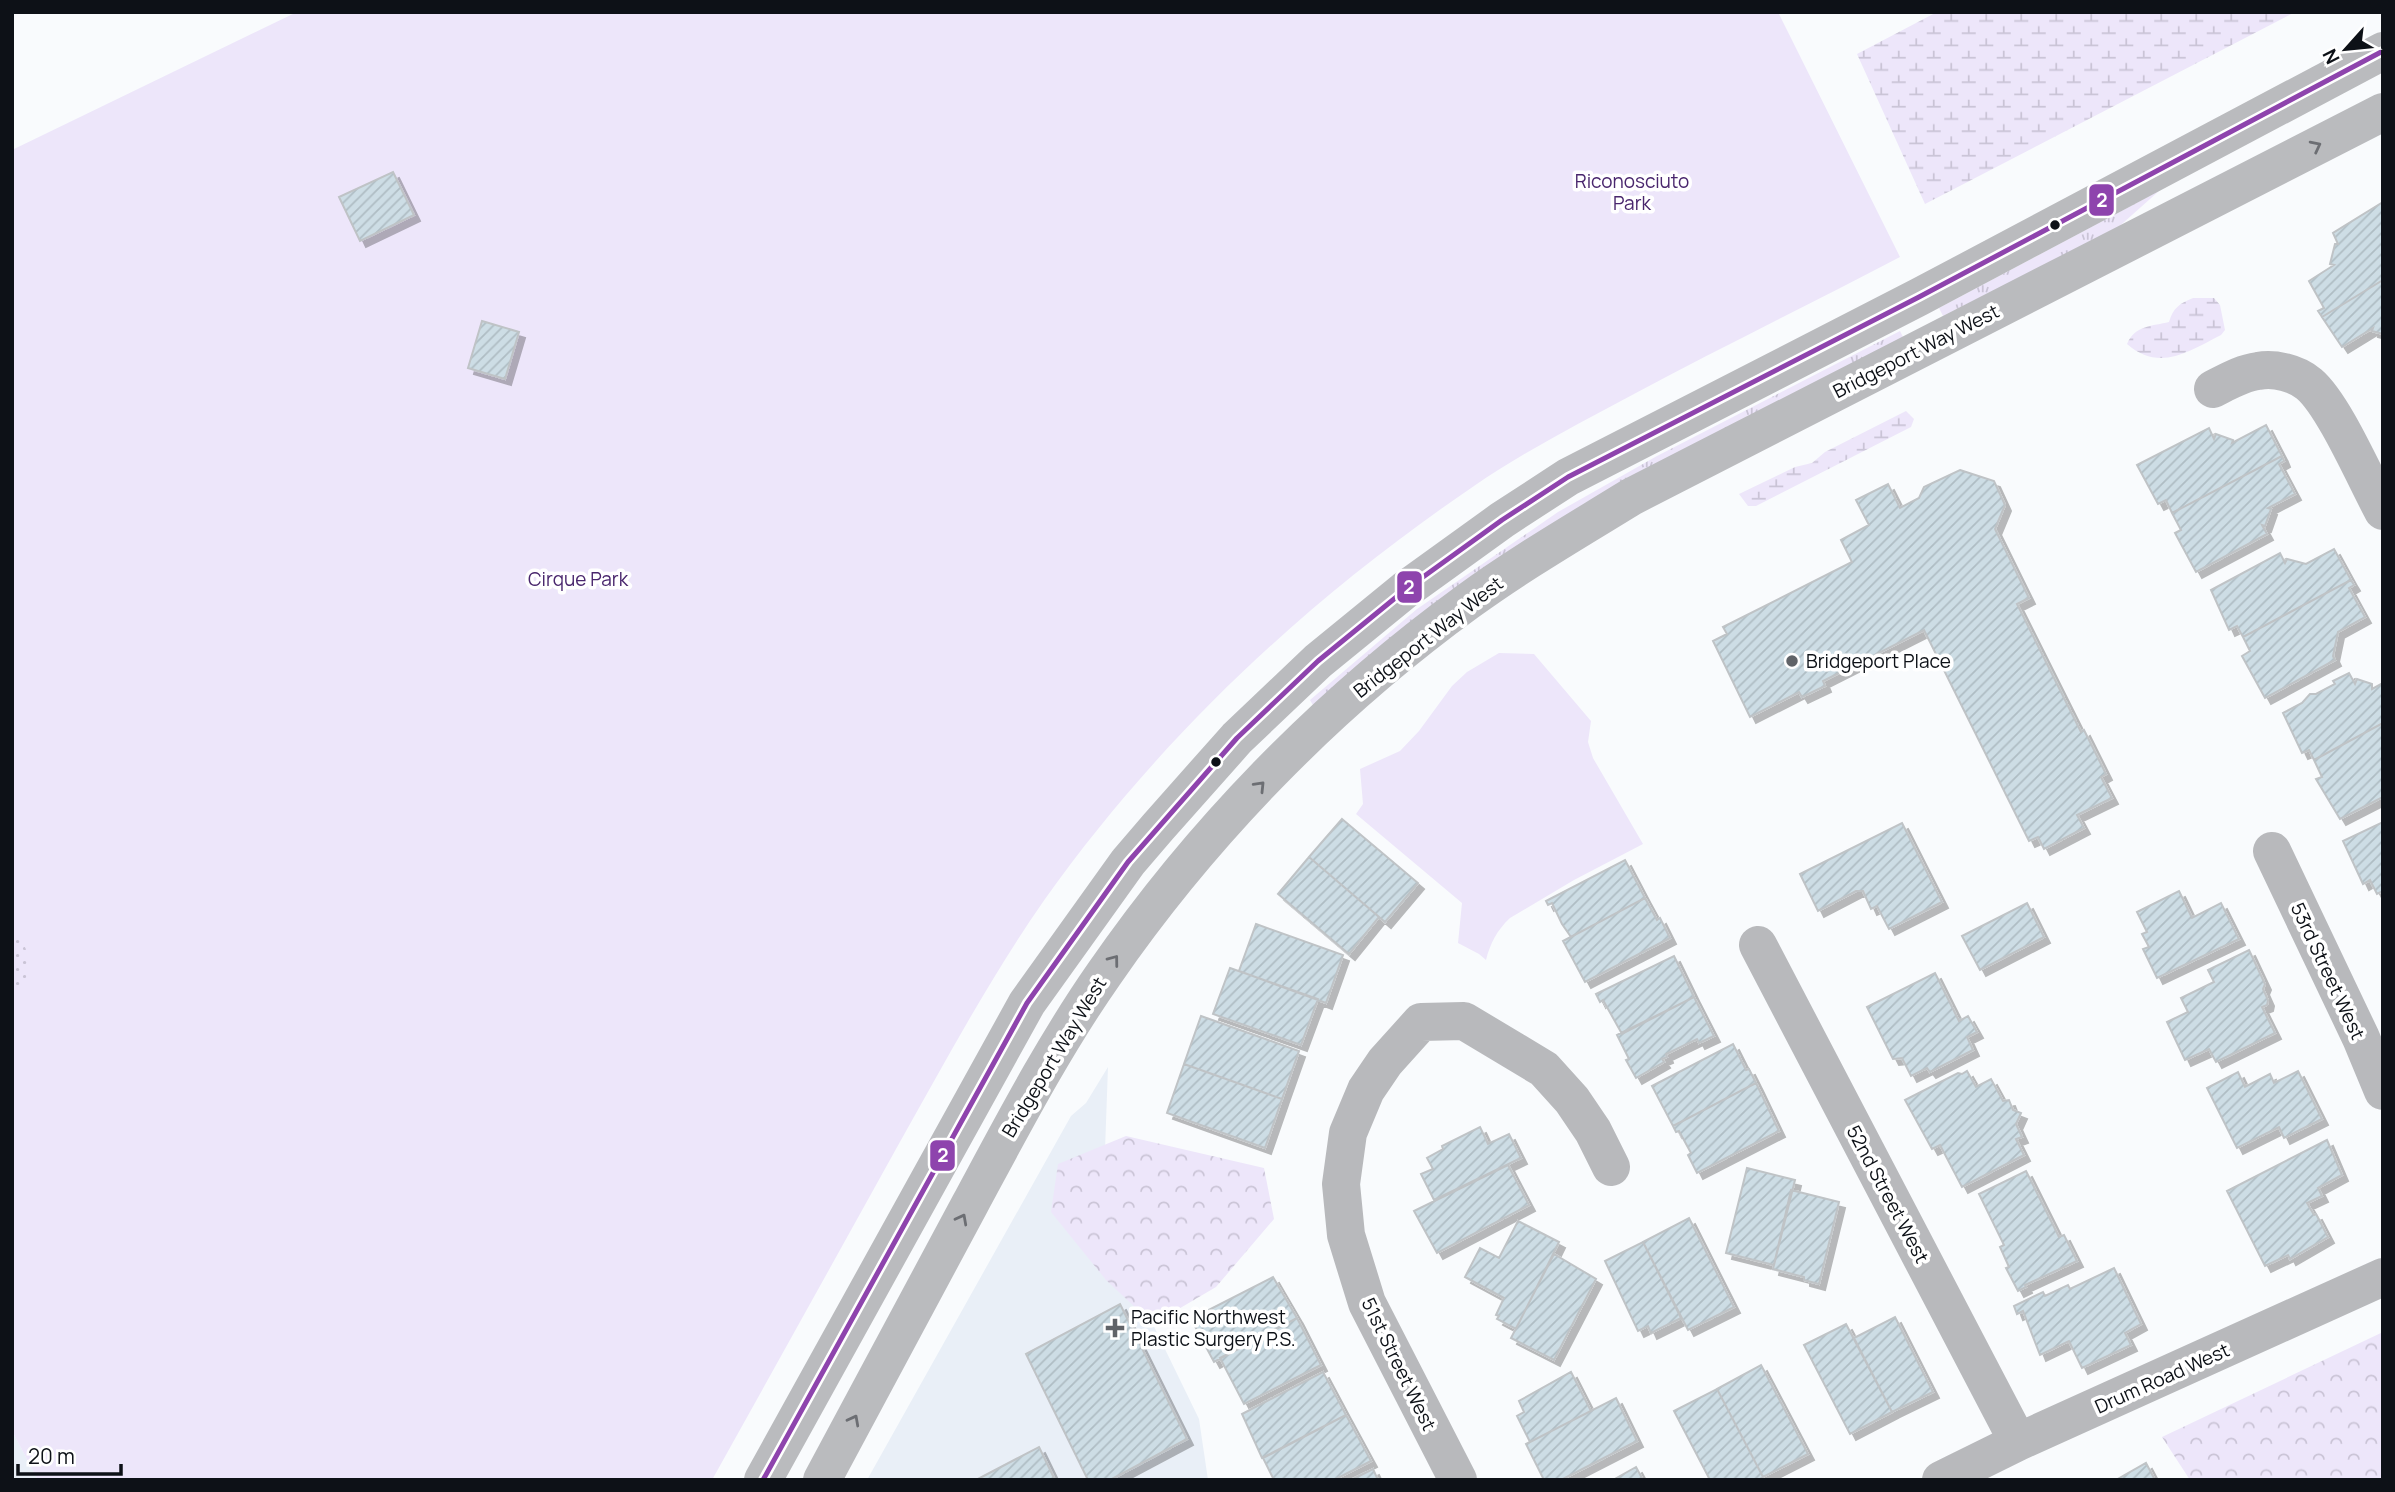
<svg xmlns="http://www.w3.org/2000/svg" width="2395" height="1492" font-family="Manrope,sans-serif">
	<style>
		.built { fill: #e9eff7 }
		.grass { fill: url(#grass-tufts) }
		.forest { fill: url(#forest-crowns) }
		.wetland { fill: url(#wetland-marsh) }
		.park { fill: #ede6fa }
		.garden { fill: url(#garden-dots) }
		.building { fill: url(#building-hatch); stroke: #bfc3c6; stroke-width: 2; filter: url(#shadow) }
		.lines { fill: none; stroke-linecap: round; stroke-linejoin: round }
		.minor { stroke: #b8b9bc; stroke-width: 38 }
		.primary { stroke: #babbbe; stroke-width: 38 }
		.bus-1-casing { stroke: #fff; stroke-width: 10 }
		.bus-1 { stroke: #8e44ad; stroke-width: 5 }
		.oneway { stroke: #6c6e73 }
		.bus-dot { fill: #0d1117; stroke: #fff; stroke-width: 2.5 }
		.poi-dot { fill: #606368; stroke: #fff; stroke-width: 2.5 }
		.labels { text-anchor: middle; stroke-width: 7; stroke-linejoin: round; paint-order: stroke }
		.park-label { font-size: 19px; fill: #49266d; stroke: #fff }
		.street-label { font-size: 19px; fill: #0d1117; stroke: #fff }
		.poi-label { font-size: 19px; fill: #0d1117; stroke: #fff; text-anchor: start }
		.line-badge { stroke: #fff; stroke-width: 2.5 }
		.badge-label { font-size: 19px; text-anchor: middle; font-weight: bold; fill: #fff }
	</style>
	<defs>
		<pattern id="grass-tufts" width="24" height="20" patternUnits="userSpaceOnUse" patternTransform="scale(1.75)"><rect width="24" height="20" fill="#ede6fa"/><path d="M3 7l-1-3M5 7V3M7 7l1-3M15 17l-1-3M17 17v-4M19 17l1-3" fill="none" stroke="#cac4d6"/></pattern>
		<pattern id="forest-crowns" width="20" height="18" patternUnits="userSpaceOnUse" patternTransform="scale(1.75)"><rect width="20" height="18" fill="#ede6fa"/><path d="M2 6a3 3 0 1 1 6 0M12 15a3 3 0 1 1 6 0" fill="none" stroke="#cac4d6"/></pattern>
		<pattern id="wetland-marsh" width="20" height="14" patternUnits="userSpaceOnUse" patternTransform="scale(1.75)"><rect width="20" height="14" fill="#ede6fa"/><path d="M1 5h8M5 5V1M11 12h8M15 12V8" fill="none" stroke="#cac4d6"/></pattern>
		<pattern id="garden-dots" width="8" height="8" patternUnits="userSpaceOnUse" patternTransform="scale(1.75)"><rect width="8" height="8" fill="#ede6fa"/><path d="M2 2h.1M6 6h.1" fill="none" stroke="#cac4d6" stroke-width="1.8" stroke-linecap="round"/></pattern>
		<pattern id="building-hatch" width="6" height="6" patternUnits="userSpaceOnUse" patternTransform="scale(1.75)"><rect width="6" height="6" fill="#cddde5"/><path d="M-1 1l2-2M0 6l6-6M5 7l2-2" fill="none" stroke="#afbdc4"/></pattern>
		<filter id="shadow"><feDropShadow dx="6" dy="6" stdDeviation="0" flood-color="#0004"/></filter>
	</defs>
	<rect width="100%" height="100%" fill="#f9fbfd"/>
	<path class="built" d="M 1108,1067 L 1105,1150 L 1126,1269 L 1199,1419 L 1208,1480 L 867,1480 L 1071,1116 L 1086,1103 Z
		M 12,1431 L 35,1474 L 38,1480 L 12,1480 Z"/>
	<path class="grass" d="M 2159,191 L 2114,231 L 1943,316 L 1939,308 Z
		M 1900,331 L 1905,341 L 1314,707 L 1310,700 L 1417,609 L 1558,512 L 1657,456 Z"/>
	<path class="forest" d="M 1126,1136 L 1264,1168 L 1274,1219 L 1216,1287 L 1153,1324 L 1106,1280 L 1051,1212 L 1058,1164 Z
		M 2383,1332 L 2383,1480 L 2190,1480 L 2162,1437 Z"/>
	<path class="wetland" d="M 1937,12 L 2295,12 L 1925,204 L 1857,54 Z
		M 2193,298 L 2214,298 L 2220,305 L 2225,330 L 2221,335 C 2188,352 2159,372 2127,344 C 2135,325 2153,326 2169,322 C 2173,308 2180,303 2193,298 Z
		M 1906,411 L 1914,419 L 1911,427 L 1756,506 L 1748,506 L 1739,494 L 1795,467 L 1812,463 L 1825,452 Z"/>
	<path class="park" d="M 297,12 L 1778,12 L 1900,257 C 1812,303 1722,347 1634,394 C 1580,423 1525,451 1474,486 C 1309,598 1161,736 1045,899 C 989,979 944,1064 896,1149 C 835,1259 774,1369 712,1480 L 38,1480 L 12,1431 L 12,150 Z
		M 1499,653 L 1534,654 L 1591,721 L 1588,742 L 1593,758 L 1643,844 L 1574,880 L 1510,918 C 1497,930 1490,944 1486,960 L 1479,954 L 1458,943 L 1462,903 L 1356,814 L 1363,804 L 1360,769 L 1400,751 L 1419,731 L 1452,686 L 1467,672 Z"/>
	<path class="garden" d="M 12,932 C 35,949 34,978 12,995 Z"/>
	<path class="building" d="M 393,172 L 414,215 L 360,241 L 339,197 Z
		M 2383,202 L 2383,280 L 2322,317 L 2318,311 L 2324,308 L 2309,281 L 2334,265 L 2330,264 L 2335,244 L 2338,244 L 2333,233 Z
		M 2383,280 L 2383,334 L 2372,331 L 2373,328 L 2342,347 L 2322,317 Z
		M 482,321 L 519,332 L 505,379 L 468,368 Z
		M 2266,425 L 2282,456 L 2172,513 L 2166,500 L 2158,504 L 2137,465 L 2209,428 L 2214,439 L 2216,434 L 2233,440 L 2232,443 Z
		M 2282,456 L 2284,461 L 2279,464 L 2295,494 L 2268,508 L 2271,509 L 2265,526 L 2262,525 L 2267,534 L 2196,572 L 2175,533 L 2181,530 L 2172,513 Z
		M 1960,470 L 1994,481 L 2005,505 L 1995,529 L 2029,598 L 2017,604 L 2081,732 L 2084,730 L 2106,774 L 2101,777 L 2112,798 L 2077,815 L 2084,828 L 2044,849 L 2038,837 L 2029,841 L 1924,630 L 1823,681 L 1825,686 L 1802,697 L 1799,692 L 1750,717 L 1713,641 L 1727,634 L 1723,627 L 1852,562 L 1841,540 L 1869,525 L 1856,500 L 1888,484 L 1900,508 L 1919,498 L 1924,487 Z
		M 2334,549 L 2351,580 L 2243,637 L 2237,626 L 2229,630 L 2211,590 L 2280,553 L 2285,563 L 2287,559 L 2306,564 Z
		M 2351,580 L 2354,585 L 2349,588 L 2365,617 L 2338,632 L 2333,656 L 2335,660 L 2265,698 L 2242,656 L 2250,651 L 2243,637 Z
		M 2349,673 L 2355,684 L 2357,679 L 2372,684 L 2372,689 L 2383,683 L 2383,723 L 2314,760 L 2309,750 L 2302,753 L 2283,713 L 2302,703 L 2310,694 L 2316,694 L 2335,684 L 2333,681 Z
		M 2383,723 L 2383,797 L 2340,819 L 2316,779 L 2322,777 L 2314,760 Z
		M 1342,819 L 1418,883 L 1385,922 L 1309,857 Z
		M 2383,822 L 2383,891 L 2377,894 L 2370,880 L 2363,884 L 2343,841 Z
		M 1902,823 L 1942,902 L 1889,929 L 1877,906 L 1871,909 L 1863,891 L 1856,891 L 1818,911 L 1800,874 Z
		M 1309,857 L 1379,917 L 1349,954 L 1278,894 Z
		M 1625,860 L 1645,898 L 1571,937 L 1562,924 L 1552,903 L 1548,905 L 1546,901 Z
		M 2179,891 L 2192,918 L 2221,903 L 2239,939 L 2157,978 L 2143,949 L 2149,947 L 2142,934 L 2147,932 L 2137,912 Z
		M 1645,898 L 1657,920 L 1660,918 L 1670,938 L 1585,982 L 1563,941 Z
		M 2027,903 L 2044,937 L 1980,970 L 1962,936 Z
		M 1256,924 L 1343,955 L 1326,1003 L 1239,971 Z
		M 2249,950 L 2265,984 L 2263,989 L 2268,1000 L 2267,1005 L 2262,1007 L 2275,1033 L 2216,1062 L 2209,1049 L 2185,1060 L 2167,1022 L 2188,1012 L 2181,998 L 2214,982 L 2208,970 Z
		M 1674,956 L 1694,997 L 1622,1034 L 1603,1000 L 1600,1002 L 1596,994 Z
		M 1230,968 L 1318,999 L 1301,1045 L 1213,1014 Z
		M 1935,973 L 1959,1021 L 1968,1016 L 1977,1032 L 1967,1037 L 1973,1050 L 1930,1072 L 1927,1068 L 1911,1076 L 1902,1058 L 1893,1059 L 1867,1007 Z
		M 1694,997 L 1714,1036 L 1699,1043 L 1697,1039 L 1666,1054 L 1667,1057 L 1662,1059 L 1664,1062 L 1636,1078 L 1626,1060 L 1629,1059 L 1617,1035 Z
		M 1201,1016 L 1299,1051 L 1282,1099 L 1184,1064 Z
		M 1733,1044 L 1746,1070 L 1749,1069 L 1756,1083 L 1673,1126 L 1652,1086 Z
		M 1184,1064 L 1282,1099 L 1265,1148 L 1167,1113 Z
		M 1967,1071 L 1976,1087 L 1991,1079 L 2003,1101 L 2009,1100 L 2013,1110 L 2021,1113 L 2016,1124 L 2022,1137 L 2016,1139 L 2024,1155 L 1962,1187 L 1940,1145 L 1932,1149 L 1905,1100 L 1958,1073 L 1962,1074 Z
		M 2298,1071 L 2322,1119 L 2284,1138 L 2279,1127 L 2237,1148 L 2207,1088 L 2238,1072 L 2245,1087 L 2270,1074 L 2274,1083 Z
		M 1756,1083 L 1779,1131 L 1697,1173 L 1688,1155 L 1691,1153 L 1679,1131 L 1676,1132 L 1673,1126 Z
		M 1480,1127 L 1488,1144 L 1509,1134 L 1521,1158 L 1434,1200 L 1421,1174 L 1433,1169 L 1427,1158 L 1443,1149 L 1442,1146 Z
		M 2327,1140 L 2342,1175 L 2318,1188 L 2322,1196 L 2307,1203 L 2314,1215 L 2316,1214 L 2328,1237 L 2290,1259 L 2288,1255 L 2265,1266 L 2227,1191 Z
		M 1508,1165 L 1529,1205 L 1437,1253 L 1414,1211 Z
		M 1747,1168 L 1795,1180 L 1774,1265 L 1726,1253 Z
		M 2026,1171 L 2059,1237 L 2064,1235 L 2077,1261 L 2025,1285 L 2026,1287 L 2018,1291 L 2006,1268 L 2009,1267 L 2000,1247 L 2004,1245 L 1979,1194 Z
		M 1791,1190 L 1839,1202 L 1819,1284 L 1804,1280 L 1804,1277 L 1773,1269 Z
		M 1689,1218 L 1734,1307 L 1688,1330 L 1643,1242 Z
		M 1518,1221 L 1559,1242 L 1516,1329 L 1497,1319 L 1499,1316 L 1496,1315 L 1504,1298 L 1465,1277 L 1480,1248 L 1499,1258 Z
		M 1643,1242 L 1681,1318 L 1651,1333 L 1648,1326 L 1638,1331 L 1605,1261 Z
		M 1554,1254 L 1596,1279 L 1554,1360 L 1511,1338 Z
		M 2114,1268 L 2141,1324 L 2125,1333 L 2131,1345 L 2082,1368 L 2069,1341 L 2040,1355 L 2023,1311 L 2017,1314 L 2014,1306 L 2043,1292 L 2045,1296 L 2068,1285 L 2070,1289 Z
		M 1273,1277 L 1297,1318 L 1214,1362 L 1191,1319 Z
		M 1120,1304 L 1187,1439 L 1110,1480 L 1088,1480 L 1026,1354 Z
		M 1895,1317 L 1933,1392 L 1892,1412 L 1854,1338 Z
		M 1297,1318 L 1321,1365 L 1244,1404 L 1220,1358 Z
		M 1846,1324 L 1892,1412 L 1850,1434 L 1804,1345 Z
		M 1761,1365 L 1808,1454 L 1763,1477 L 1717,1389 Z
		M 1323,1372 L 1346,1415 L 1262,1458 L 1242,1414 Z
		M 1571,1372 L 1591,1411 L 1530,1442 L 1517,1416 L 1524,1412 L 1519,1401 Z
		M 1717,1389 L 1763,1477 L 1758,1480 L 1710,1480 L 1674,1411 Z
		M 1616,1398 L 1637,1441 L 1561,1480 L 1544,1480 L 1526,1444 Z
		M 1346,1415 L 1371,1461 L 1334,1480 L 1274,1480 L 1263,1458 Z
		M 1039,1447 L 1055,1480 L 976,1480 Z
		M 2146,1463 L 2155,1480 L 2116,1480 Z
		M 1636,1467 L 1643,1480 L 1613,1480 Z
		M 1373,1469 L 1378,1480 L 1351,1480 Z"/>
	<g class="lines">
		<path class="minor" d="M 2213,389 C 2227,382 2242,373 2258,371 C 2275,368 2296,373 2309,384 C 2334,405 2366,480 2383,511
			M 2272,851 L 2361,1038 L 2383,1091
			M 1758,945 L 2018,1442
			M 1458,1480 L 1367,1303 L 1346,1235 L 1341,1184 L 1348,1133 L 1366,1090 L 1385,1062 L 1421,1022 L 1464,1021 L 1544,1069 L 1572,1100 L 1593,1131 L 1611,1167
			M 1941,1480 L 2018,1442 L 2383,1277"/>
		<path class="primary" d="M 763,1480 L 1027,1003 L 1128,862 L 1158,827 L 1237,738 L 1318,661 L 1405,590 L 1502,520 L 1568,477 L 1919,297 L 2383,51
			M 822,1480 C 871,1388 920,1296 970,1204 C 1012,1126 1053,1047 1104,974 C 1202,832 1327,704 1467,602 C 1519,564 1576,531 1631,497 L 2383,112"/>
		<defs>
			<path id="bus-1" d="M 763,1480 L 1027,1003 L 1128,862 L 1237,738 L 1318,661 L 1405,590 L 1502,520 L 1568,477 L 1919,297 L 2383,51"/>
		</defs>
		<use href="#bus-1" class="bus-1-casing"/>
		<use href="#bus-1" class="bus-1"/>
	</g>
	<defs><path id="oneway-chevron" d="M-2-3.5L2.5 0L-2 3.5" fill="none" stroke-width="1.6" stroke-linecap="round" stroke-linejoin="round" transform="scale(1.75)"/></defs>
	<g class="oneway">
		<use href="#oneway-chevron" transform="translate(2316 146) rotate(-27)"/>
		<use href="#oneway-chevron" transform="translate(1260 786) rotate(-46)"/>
		<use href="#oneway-chevron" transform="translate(1114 960) rotate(-53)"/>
		<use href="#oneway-chevron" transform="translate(962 1219) rotate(-62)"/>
		<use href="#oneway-chevron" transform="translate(854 1420) rotate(-62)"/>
	</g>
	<g class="bus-dot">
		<circle cx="2055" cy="225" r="6"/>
		<circle cx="1216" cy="762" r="6"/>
	</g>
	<g class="poi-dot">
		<circle cx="1792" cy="661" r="7"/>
		<path d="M1111.5 1317.5h7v7h7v7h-7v7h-7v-7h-7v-7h7z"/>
	</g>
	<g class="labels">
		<g class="park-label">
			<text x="1632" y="188">Riconosciuto<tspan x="1632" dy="22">Park</tspan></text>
			<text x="578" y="586">Cirque Park</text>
		</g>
		<g class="street-label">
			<text transform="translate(1916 351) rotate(-27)" y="7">Bridgeport Way West</text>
			<text transform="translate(1428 637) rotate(-38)" y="7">Bridgeport Way West</text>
			<text transform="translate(2328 971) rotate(65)" y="7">53rd Street West</text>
			<text transform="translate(1054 1057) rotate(-59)" y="7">Bridgeport Way West</text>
			<text transform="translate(1888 1194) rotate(62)" y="7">52nd Street West</text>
			<text transform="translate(1399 1364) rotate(64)" y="7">51st Street West</text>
			<text transform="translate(2162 1378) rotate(-24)" y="7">Drum Road West</text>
		</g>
		<g class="poi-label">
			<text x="1806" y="668">Bridgeport Place</text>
			<text x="1131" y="1324">Pacific Northwest<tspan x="1131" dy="22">Plastic Surgery P.S.</tspan></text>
		</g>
	</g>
	<g class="line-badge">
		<rect x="2088" y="183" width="27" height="34" rx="7" fill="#8e44ad"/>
		<rect x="1396" y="570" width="27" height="34" rx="7" fill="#8e44ad"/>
		<rect x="929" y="1139" width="27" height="33" rx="7" fill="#8e44ad"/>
	</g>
	<g class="badge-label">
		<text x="2102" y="207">2</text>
		<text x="1409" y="594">2</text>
		<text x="943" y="1162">2</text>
	</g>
	<rect width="2395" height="1492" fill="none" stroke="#0d1117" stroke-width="28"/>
	<g transform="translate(2346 49) rotate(243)" stroke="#ffffff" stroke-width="5" paint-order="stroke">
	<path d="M0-5L12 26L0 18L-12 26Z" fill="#0d1117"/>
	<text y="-10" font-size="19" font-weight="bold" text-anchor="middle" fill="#0d1117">N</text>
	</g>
	<path d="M18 1464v10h103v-10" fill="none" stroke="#0d1117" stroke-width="3.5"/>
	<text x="28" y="1464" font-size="21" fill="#0d1117" stroke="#ffffff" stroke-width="5" paint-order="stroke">20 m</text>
</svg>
